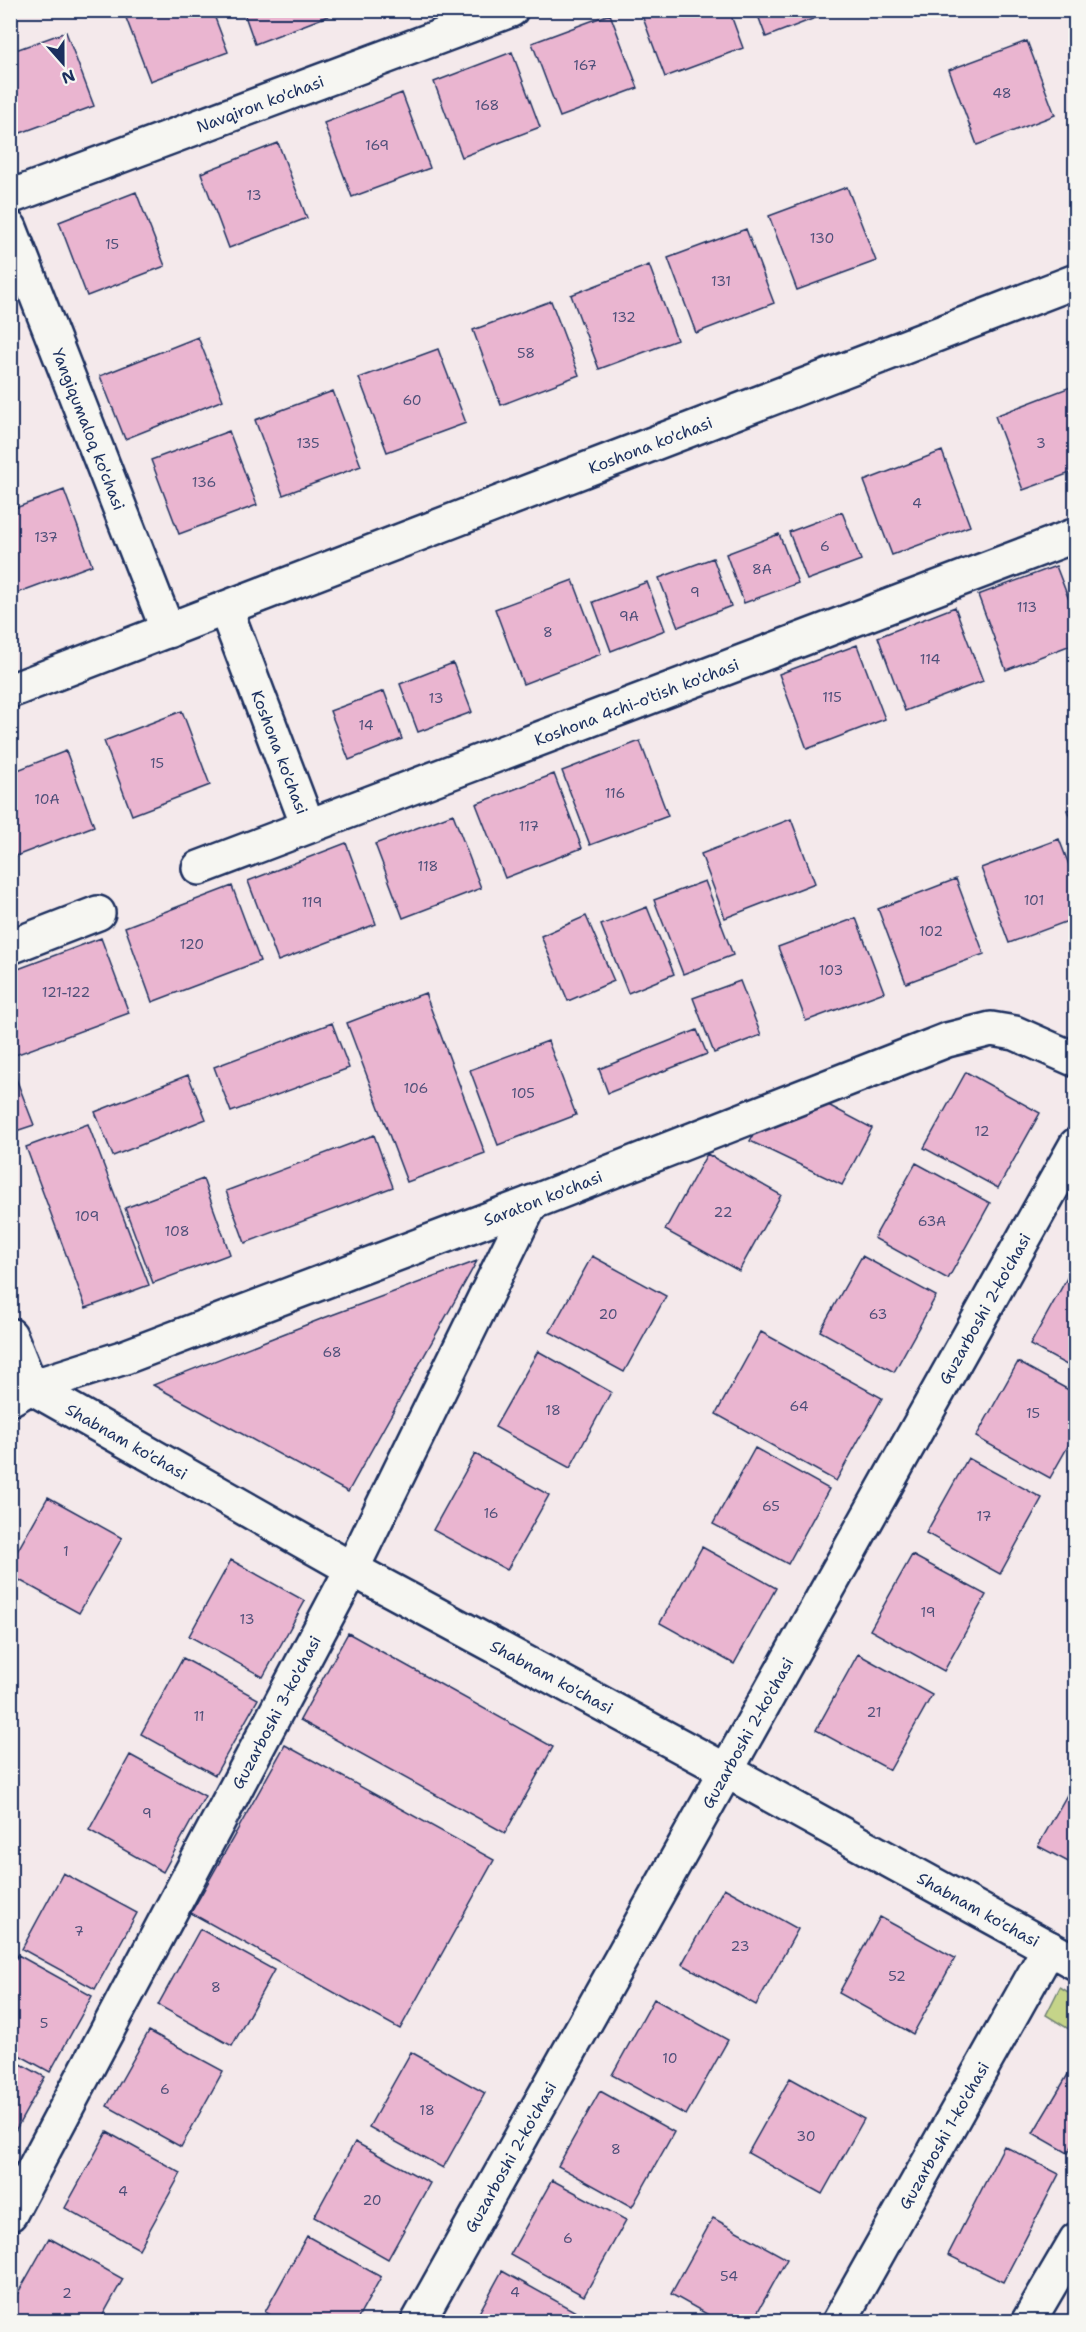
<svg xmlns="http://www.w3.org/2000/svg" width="1086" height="2332" font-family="'Shantell Sans',sans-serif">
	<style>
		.green { fill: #c5d489; stroke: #708274; stroke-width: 1.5 }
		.building { fill: #eab5d0; stroke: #1b2f5e; stroke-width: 1.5 }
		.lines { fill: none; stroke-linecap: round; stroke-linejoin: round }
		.minor-casing { stroke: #1b2f5e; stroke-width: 38 }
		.minor { stroke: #f6f6f2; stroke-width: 33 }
		.labels { text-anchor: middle; stroke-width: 6; stroke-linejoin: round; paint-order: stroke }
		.number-label { font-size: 14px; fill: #4f507a }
		.street-label { font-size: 16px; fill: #1b2f5e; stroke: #f6f6f2 }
	</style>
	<rect width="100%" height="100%" fill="#f4e9eb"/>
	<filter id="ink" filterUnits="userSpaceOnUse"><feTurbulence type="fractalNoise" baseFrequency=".0167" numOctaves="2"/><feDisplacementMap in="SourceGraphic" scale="12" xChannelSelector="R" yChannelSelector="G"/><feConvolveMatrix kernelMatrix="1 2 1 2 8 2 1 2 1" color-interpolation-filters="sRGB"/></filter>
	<g filter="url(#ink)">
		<path class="green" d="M 1060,1987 L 1075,1996 L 1075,2033 L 1046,2015 Z"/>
		<path class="building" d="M 123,10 L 212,10 L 228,52 L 150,81 Z
			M 243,10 L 332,10 L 333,14 L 255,44 Z
			M 640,10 L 729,10 L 743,48 L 665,77 Z
			M 756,10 L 836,10 L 766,37 Z
			M 610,14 L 638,88 L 560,117 L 532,43 Z
			M 66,32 L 94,106 L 15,135 L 10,122 L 10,52 Z
			M 1027,41 L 1055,115 L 977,145 L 949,70 Z
			M 512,52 L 540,127 L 462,157 L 434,82 Z
			M 402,93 L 430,168 L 352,197 L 324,123 Z
			M 278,143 L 307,218 L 229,248 L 201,173 Z
			M 847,187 L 876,261 L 797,290 L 769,216 Z
			M 136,192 L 165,266 L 87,296 L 59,222 Z
			M 746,229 L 774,303 L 696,333 L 668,258 Z
			M 649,265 L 677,340 L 599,369 L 571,295 Z
			M 551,301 L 579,375 L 501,405 L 473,330 Z
			M 198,337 L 223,400 L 125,439 L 100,376 Z
			M 438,349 L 466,423 L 387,452 L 359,378 Z
			M 1073,386 L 1076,471 L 1023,490 L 995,416 Z
			M 333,391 L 361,466 L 283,495 L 255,420 Z
			M 229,431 L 257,505 L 179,534 L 151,460 Z
			M 942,451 L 970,526 L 892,555 L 864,481 Z
			M 64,490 L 92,565 L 14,594 L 10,584 L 10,510 Z
			M 842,512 L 861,560 L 807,580 L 789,532 Z
			M 779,534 L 798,583 L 744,603 L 726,554 Z
			M 713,558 L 731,606 L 678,627 L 659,578 Z
			M 1056,566 L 1076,618 L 1076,643 L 1006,670 L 978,595 Z
			M 573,580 L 601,654 L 523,684 L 495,609 Z
			M 647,582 L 665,630 L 611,651 L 593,602 Z
			M 955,607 L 983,681 L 905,711 L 878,637 Z
			M 857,645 L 885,719 L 807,749 L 779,674 Z
			M 453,663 L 472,712 L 418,732 L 400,684 Z
			M 384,691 L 402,739 L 349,760 L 330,711 Z
			M 182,711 L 210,785 L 132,815 L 104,741 Z
			M 640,741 L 668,816 L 590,845 L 562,771 Z
			M 66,751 L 94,826 L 16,856 L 10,840 L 10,773 Z
			M 554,774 L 582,848 L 505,878 L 476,804 Z
			M 1076,807 L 1076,832 L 1067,810 Z
			M 453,814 L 481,888 L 403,918 L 375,844 Z
			M 791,819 L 815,883 L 725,918 L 701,854 Z
			M 1059,839 L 1076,883 L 1076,918 L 1009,943 L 981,868 Z
			M 346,843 L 376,924 L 278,961 L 248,881 Z
			M 956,879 L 984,954 L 906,983 L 878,909 Z
			M 705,881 L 733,955 L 683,974 L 654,900 Z
			M 232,886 L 260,961 L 152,1002 L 125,927 Z
			M 647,907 L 674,974 L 628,993 L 601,925 Z
			M 586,916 L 614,981 L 568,1001 L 541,936 Z
			M 856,918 L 884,992 L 806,1021 L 778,947 Z
			M 101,938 L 129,1013 L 10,1057 L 10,972 Z
			M 740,981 L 761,1035 L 714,1053 L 693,998 Z
			M 425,993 L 485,1153 L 407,1182 L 347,1023 Z
			M 332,1023 L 349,1068 L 231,1112 L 214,1067 Z
			M 697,1030 L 707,1054 L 608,1093 L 599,1069 Z
			M 548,1041 L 576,1115 L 498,1145 L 470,1070 Z
			M 10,1063 L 34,1125 L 10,1133 Z
			M 966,1072 L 1040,1113 L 998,1188 L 924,1148 Z
			M 188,1075 L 206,1119 L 113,1156 L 95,1112 Z
			M 813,1097 L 872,1128 L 842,1185 L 750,1141 L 763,1118 Z
			M 88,1124 L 149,1285 L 86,1308 L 26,1147 Z
			M 374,1135 L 393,1187 L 245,1243 L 226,1191 Z
			M 707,1154 L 781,1195 L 739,1271 L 665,1230 Z
			M 916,1163 L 990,1203 L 948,1279 L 874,1238 Z
			M 203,1179 L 230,1254 L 153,1283 L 125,1208 Z
			M 592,1256 L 666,1296 L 624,1372 L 550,1332 Z
			M 862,1256 L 936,1296 L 894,1372 L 820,1331 Z
			M 477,1261 L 348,1492 L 153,1385 L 321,1319 Z
			M 1072,1269 L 1076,1271 L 1076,1370 L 1030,1345 Z
			M 761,1332 L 882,1398 L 836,1481 L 716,1414 Z
			M 538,1351 L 611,1392 L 570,1468 L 495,1427 Z
			M 1018,1362 L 1076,1394 L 1076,1432 L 1050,1478 L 976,1437 Z
			M 755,1448 L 829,1489 L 788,1564 L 713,1524 Z
			M 475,1454 L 549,1495 L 507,1570 L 433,1530 Z
			M 968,1458 L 1042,1498 L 1000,1574 L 926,1533 Z
			M 48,1497 L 122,1538 L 79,1613 L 10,1575 L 10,1564 Z
			M 702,1547 L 776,1588 L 734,1664 L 660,1623 Z
			M 912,1555 L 986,1595 L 944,1671 L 870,1630 Z
			M 231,1560 L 305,1601 L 263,1677 L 189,1636 Z
			M 348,1633 L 553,1747 L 505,1833 L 300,1720 Z
			M 858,1654 L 932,1695 L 890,1770 L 816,1730 Z
			M 183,1658 L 258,1699 L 215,1775 L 141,1734 Z
			M 285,1745 L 494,1860 L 400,2029 L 191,1913 Z
			M 130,1755 L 205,1796 L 163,1872 L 89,1830 Z
			M 1076,1779 L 1076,1866 L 1038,1846 Z
			M 63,1873 L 137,1913 L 95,1989 L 22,1949 Z
			M 724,1888 L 798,1929 L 756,2005 L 682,1964 Z
			M 880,1917 L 955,1958 L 913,2034 L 839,1993 Z
			M 200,1929 L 274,1970 L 232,2046 L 158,2005 Z
			M 18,1955 L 92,1996 L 50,2072 L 10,2050 L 10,1969 Z
			M 654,1999 L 728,2040 L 686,2115 L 612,2075 Z
			M 149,2031 L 223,2071 L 181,2147 L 107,2106 Z
			M 411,2052 L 485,2093 L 443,2168 L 369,2127 Z
			M 10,2058 L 45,2077 L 10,2140 Z
			M 1076,2061 L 1076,2139 L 1068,2153 L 1033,2133 Z
			M 790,2078 L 864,2119 L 822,2194 L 748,2153 Z
			M 600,2091 L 674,2132 L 632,2207 L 558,2166 Z
			M 107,2132 L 181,2173 L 139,2249 L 65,2208 Z
			M 355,2142 L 430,2183 L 388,2259 L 314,2217 Z
			M 1004,2146 L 1059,2174 L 1003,2282 L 948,2255 Z
			M 552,2180 L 626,2220 L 584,2296 L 510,2255 Z
			M 713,2218 L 787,2259 L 752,2322 L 721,2322 L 671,2294 Z
			M 307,2236 L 381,2277 L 356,2322 L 283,2322 L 265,2312 Z
			M 49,2238 L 123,2279 L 99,2322 L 20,2322 L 10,2316 L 10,2307 Z
			M 502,2271 L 576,2312 L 571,2322 L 474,2322 Z"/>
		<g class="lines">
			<defs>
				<g id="minor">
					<path id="s1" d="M 10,197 L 511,10"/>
					<path id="s2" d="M 10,228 L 168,631"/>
					<path id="s3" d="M 226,610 L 308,826"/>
					<path id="s4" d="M 10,691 L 1076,281"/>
					<path id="s5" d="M 199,868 L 1076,535"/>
					<path d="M 10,947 L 98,913"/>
					<path id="s6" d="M 10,1335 L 31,1387 L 352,1569 L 727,1771 L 1076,1963"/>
					<path id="s7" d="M 10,1399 L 31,1387 L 125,1357 L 531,1203 L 947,1040 L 991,1029 L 1015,1033 L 1076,1060"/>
					<path id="s8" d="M 10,2214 L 352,1569 L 531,1203"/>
					<path id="s9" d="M 418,2322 L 1076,1145"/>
					<path id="s10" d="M 839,2322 L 1049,1948"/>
					<path d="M 1028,2322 L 1076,2240"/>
				</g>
			</defs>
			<use href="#minor" class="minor-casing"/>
			<use href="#minor" class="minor"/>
		</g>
	</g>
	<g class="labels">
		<g class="number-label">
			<text x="585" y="70">167</text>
			<text x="1002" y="98">48</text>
			<text x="487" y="110">168</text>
			<text x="377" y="150">169</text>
			<text x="254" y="200">13</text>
			<text x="822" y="243">130</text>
			<text x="112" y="249">15</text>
			<text x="721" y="286">131</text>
			<text x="624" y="322">132</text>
			<text x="526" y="358">58</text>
			<text x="412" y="405">60</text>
			<text x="308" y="448">135</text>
			<text x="1041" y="448">3</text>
			<text x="204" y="487">136</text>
			<text x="917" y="508">4</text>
			<text x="46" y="542">137</text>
			<text x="825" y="551">6</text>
			<text x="762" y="574">8A</text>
			<text x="695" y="597">9</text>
			<text x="1027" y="612">113</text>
			<text x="629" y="621">9A</text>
			<text x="548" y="637">8</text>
			<text x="930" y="664">114</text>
			<text x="832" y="702">115</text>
			<text x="436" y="703">13</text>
			<text x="366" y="730">14</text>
			<text x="157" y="768">15</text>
			<text x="615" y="798">116</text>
			<text x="47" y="804">10A</text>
			<text x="529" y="831">117</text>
			<text x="428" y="871">118</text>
			<text x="1034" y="905">101</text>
			<text x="312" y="907">119</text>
			<text x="931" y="936">102</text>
			<text x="192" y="949">120</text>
			<text x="831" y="975">103</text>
			<text x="66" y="997">121-122</text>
			<text x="416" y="1093">106</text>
			<text x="523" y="1098">105</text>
			<text x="982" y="1136">12</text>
			<text x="723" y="1217">22</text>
			<text x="87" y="1221">109</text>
			<text x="932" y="1226">63A</text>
			<text x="177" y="1236">108</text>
			<text x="608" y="1319">20</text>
			<text x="878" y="1319">63</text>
			<text x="332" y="1357">68</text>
			<text x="799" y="1411">64</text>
			<text x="553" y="1415">18</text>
			<text x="1033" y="1418">15</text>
			<text x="771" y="1511">65</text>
			<text x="491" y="1518">16</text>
			<text x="984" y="1521">17</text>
			<text x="66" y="1556">1</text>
			<text x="928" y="1617">19</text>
			<text x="247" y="1624">13</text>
			<text x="874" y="1717">21</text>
			<text x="199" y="1721">11</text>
			<text x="147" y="1818">9</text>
			<text x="79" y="1936">7</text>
			<text x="740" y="1951">23</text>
			<text x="897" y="1981">52</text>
			<text x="216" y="1992">8</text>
			<text x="44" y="2028">5</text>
			<text x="670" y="2063">10</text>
			<text x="165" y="2094">6</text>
			<text x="427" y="2115">18</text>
			<text x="806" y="2141">30</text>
			<text x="616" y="2154">8</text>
			<text x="123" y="2196">4</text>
			<text x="372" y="2205">20</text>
			<text x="568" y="2243">6</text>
			<text x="729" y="2281">54</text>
			<text x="515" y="2297">4</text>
			<text x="67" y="2298">2</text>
		</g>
		<g class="street-label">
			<text dy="6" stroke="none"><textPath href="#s1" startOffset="267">Navqiron ko'chasi</textPath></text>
			<text dy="6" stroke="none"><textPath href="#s2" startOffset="216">Yangiqumaloq ko'chasi</textPath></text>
			<text dy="6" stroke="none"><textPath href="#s4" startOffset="686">Koshona ko'chasi</textPath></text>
			<text dy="6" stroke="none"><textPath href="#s5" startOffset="468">Koshona 4chi-o'tish ko'chasi</textPath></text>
			<text dy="6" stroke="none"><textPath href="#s3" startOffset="152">Koshona ko'chasi</textPath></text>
			<text dy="6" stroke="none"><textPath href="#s7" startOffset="570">Saraton ko'chasi</textPath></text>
			<text dy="6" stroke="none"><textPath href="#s9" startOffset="1161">Guzarboshi 2-ko'chasi</textPath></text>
			<text dy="6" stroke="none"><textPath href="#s6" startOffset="166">Shabnam ko'chasi</textPath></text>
			<text dy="6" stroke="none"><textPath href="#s6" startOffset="652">Shabnam ko'chasi</textPath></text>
			<text dy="6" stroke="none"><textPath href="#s8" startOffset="568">Guzarboshi 3-ko'chasi</textPath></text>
			<text dy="6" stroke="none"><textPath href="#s9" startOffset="675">Guzarboshi 2-ko'chasi</textPath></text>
			<text dy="6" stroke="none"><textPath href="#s6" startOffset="1138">Shabnam ko'chasi</textPath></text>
			<text dy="6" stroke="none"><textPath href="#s10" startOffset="214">Guzarboshi 1-ko'chasi</textPath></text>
			<text dy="6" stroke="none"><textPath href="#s9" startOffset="189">Guzarboshi 2-ko'chasi</textPath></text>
		</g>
	</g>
	<rect width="1086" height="2332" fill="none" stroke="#f6f6f2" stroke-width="36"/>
	<rect x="18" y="18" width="1050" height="2296" fill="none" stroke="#1b2f5e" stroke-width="2" filter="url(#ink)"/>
	<g transform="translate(63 63) rotate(159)" stroke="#f6f6f2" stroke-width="4.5" paint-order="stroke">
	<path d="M0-4.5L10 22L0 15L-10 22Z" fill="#1b2f5e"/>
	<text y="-9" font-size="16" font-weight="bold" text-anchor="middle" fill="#1b2f5e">N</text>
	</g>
</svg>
